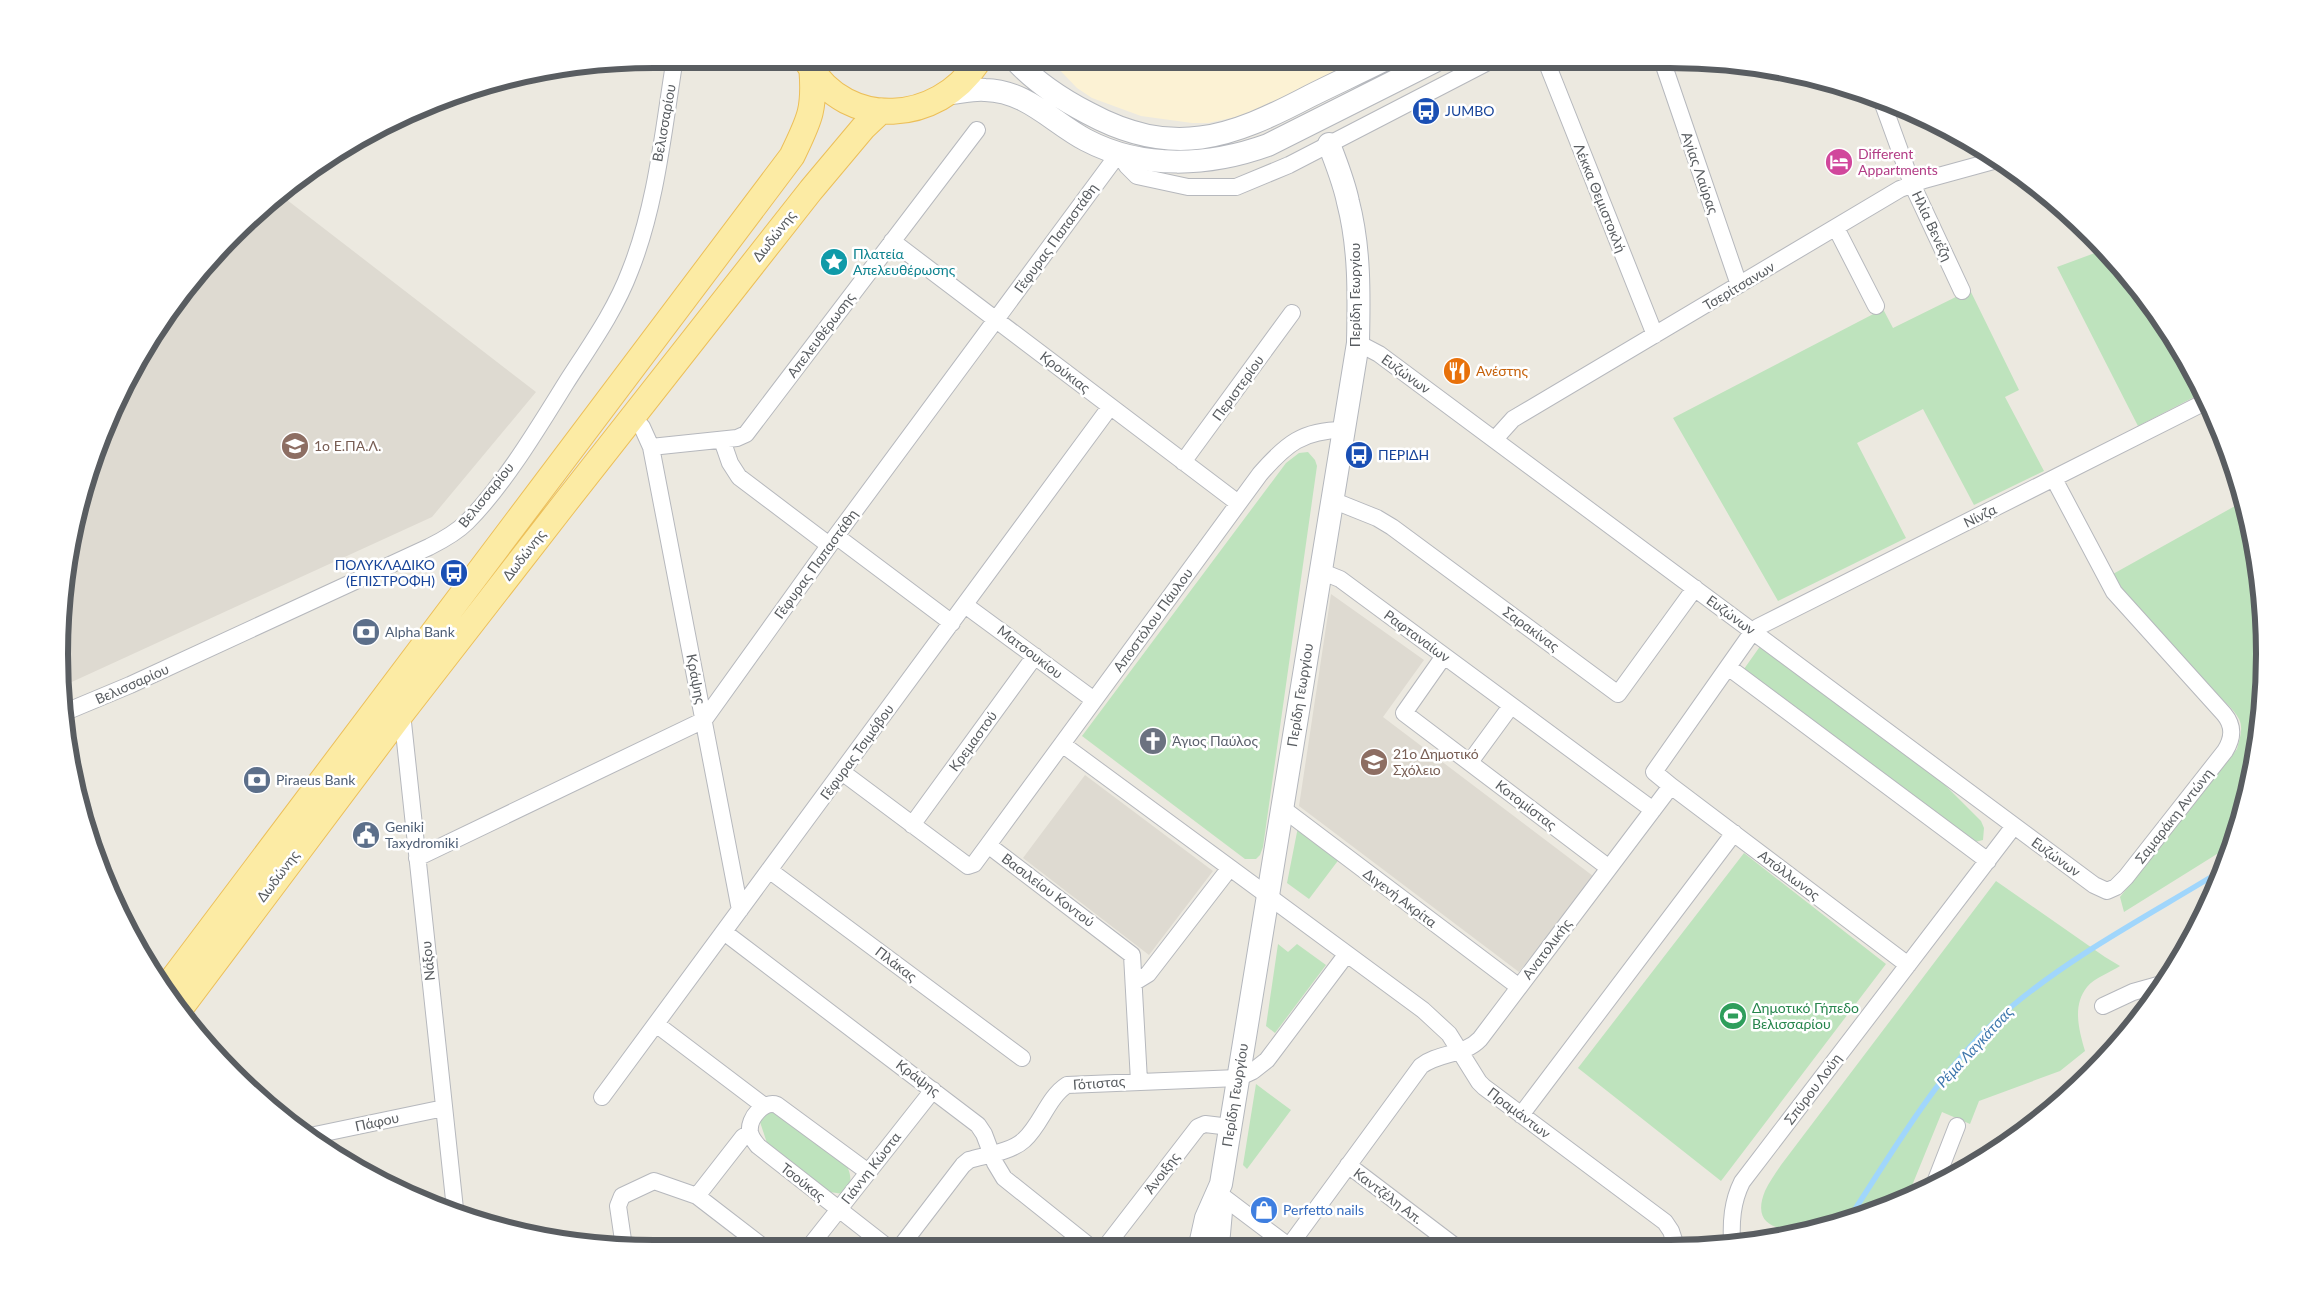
<svg xmlns="http://www.w3.org/2000/svg" width="2323" height="1307" font-family="Lato,sans-serif">
	<style>
		.commercial { fill: #fcf2d4 }
		.education { fill: #dedad1 }
		.green { fill: #bee3bd }
		.lines { fill: none; stroke-linecap: round; stroke-linejoin: round }
		.stream { stroke: #a0d6fc; stroke-width: 5.5 }
		.street-casing { stroke: #b6b8bd; stroke-width: 18 }
		.secondary-casing { stroke: #b4b7bd; stroke-width: 24 }
		.primary-casing { stroke: #ecbf59; stroke-width: 27 }
		.street { stroke: #fff; stroke-width: 16 }
		.secondary { stroke: #fff; stroke-width: 22 }
		.primary { stroke: #fceba4; stroke-width: 25 }
		.labels { text-anchor: middle; stroke-width: 5; stroke-linejoin: round; paint-order: stroke }
		.transit-label { font-size: 14px; fill: #164399; stroke: #fff; text-anchor: start }
		.street-label { font-size: 14px; fill: #595d61; stroke: #fff }
		.hotel-label { font-size: 14px; fill: #b23c85; stroke: #fff; text-anchor: start }
		.culture-label { font-size: 14px; fill: #0d838f; stroke: #fff; text-anchor: start }
		.food-label { font-size: 14px; fill: #c56008; stroke: #fff; text-anchor: start }
		.education-label { font-size: 14px; fill: #785e54; stroke: #fff; text-anchor: start }
		.service-label { font-size: 14px; fill: #4e5e75; stroke: #fff; text-anchor: start }
		.worship-label { font-size: 14px; fill: #5b616d; stroke: #fff; text-anchor: start }
		.leisure-label { font-size: 14px; fill: #27864d; stroke: #fff; text-anchor: start }
		.shop-label { font-size: 14px; fill: #366cbe; stroke: #fff; text-anchor: start }
		.water-label { font-size: 15px; font-style: italic; fill: #3f77ad; stroke: #fff }
		.rim { fill: none; stroke: #595d61; stroke-width: 6 }
	</style>
	<rect width="100%" height="100%" fill="#ece9e0"/>
	<path class="commercial" d="M 1361,61 L 1263,111 L 1208,123 L 1192,123 L 1141,116 L 1092,98 L 1077,88 L 1052,62 Z"/>
	<path class="education" d="M 278,193 L 536,392 L 432,517 L 63,686 L 60,680 L 64,576 L 79,499 L 120,391 L 159,323 L 233,233 Z
		M 1331,594 L 1424,660 L 1383,717 L 1593,876 L 1519,972 L 1299,806 Z
		M 1085,775 L 1213,871 L 1149,955 L 1023,858 Z"/>
	<path class="green" d="M 2103,250 L 2142,292 L 2204,392 L 2138,426 L 2057,267 Z
		M 1970,290 L 2019,390 L 2005,397 L 2044,471 L 1974,505 L 1923,409 L 1857,443 L 1906,538 L 1778,601 L 1673,418 L 1883,309 L 1893,328 Z
		M 1308,452 L 1315,460 L 1317,466 L 1263,847 L 1260,855 L 1256,859 L 1245,859 L 1082,736 L 1286,463 L 1299,453 Z
		M 2244,501 L 2263,615 L 2259,731 L 2233,844 L 2124,912 L 2120,897 L 2237,749 C 2239,740 2244,729 2239,719 C 2234,709 2221,699 2214,690 C 2181,652 2139,619 2113,574 Z
		M 1761,645 L 1938,778 L 1981,821 L 1984,828 L 1983,840 L 1975,842 L 1744,669 Z
		M 1298,827 L 1340,858 L 1309,899 L 1287,883 Z
		M 1744,853 L 1886,964 L 1721,1181 L 1578,1068 Z
		M 1996,881 L 2105,957 L 2120,966 C 2111,972 2094,978 2087,987 C 2072,1006 2079,1030 2085,1051 L 2060,1071 L 1979,1101 L 1970,1124 L 1942,1112 L 1909,1193 C 1894,1200 1878,1211 1861,1217 C 1835,1226 1741,1250 1765,1191 C 1769,1182 1776,1173 1781,1165 Z
		M 1278,944 L 1288,952 L 1297,944 L 1326,965 L 1275,1033 L 1266,1026 Z
		M 1256,1084 L 1291,1110 L 1247,1169 L 1243,1165 Z
		M 771,1109 L 847,1166 C 852,1177 852,1185 843,1194 L 830,1192 L 767,1143 L 760,1122 Z"/>
	<g class="lines">
		<path class="stream" d="M 1848,1220 C 1897,1145 1942,1065 2011,1007 C 2074,954 2151,914 2221,871"/>
		<defs>
			<path id="street" d="M 1662,60 L 1739,285
				M 1546,61 L 1655,335
				M 1883,104 L 1912,184 L 1962,291
				M 1836,228 L 1876,306
				M 892,241 L 1238,503
				M 1358,343 L 1379,354 L 2094,885 L 2107,891 L 2116,887 L 2126,877 L 2225,751 C 2233,738 2234,726 2224,714 L 2114,592 L 2054,479
				M 633,417 L 642,427 L 651,447 L 737,438 L 746,434 L 977,130
				M 1495,439 L 1513,419 L 1900,189 L 1924,180 L 1997,160
				M 722,440 L 730,463 L 739,477 L 829,545
				M 651,447 L 740,910
				M 1183,462 L 1292,313
				M 1332,500 L 1377,518 L 1392,527 L 1618,694 L 1695,588
				M 836,536 L 952,623
				M 1320,571 L 1340,579 L 1653,810
				M 965,605 L 1094,700
				M 1444,656 L 1404,713 L 1609,868
				M 1728,667 L 1988,861
				M 63,713 L 130,685 L 429,547 C 443,540 456,533 467,522 C 504,485 538,428 566,383 C 589,347 615,311 630,271 C 656,206 663,133 674,64
				M 402,713 L 455,1209
				M 1062,744 L 1423,1010 L 1449,1034 L 1479,1082 L 1484,1087 L 1665,1222 L 1671,1231 L 1675,1243
				M 1470,762 L 1511,706
				M 842,772 L 968,866 L 974,864 L 988,845 L 1132,955 L 1139,1081
				M 1671,786 L 1908,965
				M 1282,808 L 1519,987
				M 912,825 L 1035,656
				M 988,845 L 1260,474 C 1286,444 1303,430 1343,430
				M 417,858 L 704,720 L 836,536 L 1119,153 L 1127,166 L 1137,176 L 1188,187 L 1236,187 L 1289,165 L 1490,61
				M 769,870 L 1022,1058
				M 724,932 L 978,1125 L 984,1134 L 995,1163 L 1004,1178 L 1088,1245
				M 1135,982 L 1148,974 L 1229,869
				M 2103,1006 L 2133,992 L 2158,985
				M 656,1024 L 763,1105
				M 602,1097 L 1110,407
				M 1521,1115 L 1734,833
				M 310,1136 L 444,1108
				M 1348,1165 L 1452,1244
				M 868,1172 L 777,1105 C 764,1100 748,1118 750,1132 C 751,1138 755,1142 758,1146 L 886,1246
				M 1936,1180 L 1957,1126
				M 697,1196 L 743,1137 L 750,1133
				M 1222,1196 L 1287,1245
				M 1732,1243 C 1731,1222 1732,1202 1742,1182 L 2014,826
				M 1107,1245 L 1198,1127 L 1205,1124 L 1230,1127
				M 1290,1245 L 1421,1066 C 1439,1052 1464,1056 1480,1039 L 1671,786 L 1654,772 L 1751,634 L 1758,627 L 2207,401
				M 810,1246 L 933,1090
				M 901,1246 L 963,1165 L 969,1160 C 986,1155 1011,1152 1024,1140 C 1041,1125 1048,1097 1067,1085 L 1238,1078 L 1253,1071 L 1267,1060 L 1346,955
				M 624,1247 L 618,1206 L 622,1196 L 654,1181 L 697,1196 L 762,1246"/>
			<path id="secondary" d="M 1017,62 C 1036,82 1063,100 1088,113 C 1173,159 1230,138 1310,96 C 1334,84 1358,73 1382,61
				M 951,93 C 962,92 974,89 985,90 C 1027,91 1052,122 1086,140 C 1143,170 1210,166 1268,145 L 1435,61
				M 1200,1245 L 1206,1218 L 1221,1184 L 1358,343 C 1359,296 1360,248 1348,202 C 1344,182 1336,163 1329,144
				M 1218,1245 L 1222,1200"/>
			<path id="primary" d="M 809,65 C 848,131 938,123 977,63
				M 165,989 L 792,156 C 809,120 815,111 812,71
				M 180,1009 L 402,713 L 565,503 L 811,190 L 863,128 L 881,111"/>
		</defs>
		<use href="#street" class="street-casing"/>
		<use href="#secondary" class="secondary-casing"/>
		<use href="#primary" class="primary-casing"/>
		<use href="#street" class="street"/>
		<use href="#secondary" class="secondary"/>
		<use href="#primary" class="primary"/>
	</g>
	<defs>
		<symbol id="bus-disc" viewBox="-11 -11 22 22"><circle r="9.5" fill="#1a4fb4" stroke="#fff"/><path d="M-5-6H5V4H4V6H2V4H-2V6H-4V4H-5ZM-3.5-4V0h7V-4ZM-3.5 1.2v1.5H-2V1.2ZM2 1.2v1.5H3.5V1.2Z" fill="#fff"/></symbol>
		<symbol id="hotel-disc" viewBox="-11 -11 22 22"><circle r="9.5" fill="#d1479c" stroke="#fff"/><path d="M-6-4.5h1.5V1H6V5H4.5V3h-9V5H-6ZM-4 0a1.8 1.8 0 1 1 3.6 0ZM.5 0V-2.5h3Q6-2.5 6 0Z" fill="#fff"/></symbol>
		<symbol id="sight-disc" viewBox="-11 -11 22 22"><circle r="9.5" fill="#0f9aa8" stroke="#fff"/><path d="M0-6L1.8-2.2L6-1.7L2.9 1.2L3.7 5.4L0 3.3L-3.7 5.4L-2.9 1.2L-6-1.7L-1.8-2.2Z" fill="#fff"/></symbol>
		<symbol id="restaurant-disc" viewBox="-11 -11 22 22"><circle r="9.5" fill="#e8710a" stroke="#fff"/><path d="M-5-6h1v4h1v-4h1v4h1v-4h1v5L-1.5 .5V6h-2V.5L-5-1ZM5-6V6H3V1.5H1.5Q1.5-4 5-6Z" fill="#fff"/></symbol>
		<symbol id="school-disc" viewBox="-11 -11 22 22"><circle r="9.5" fill="#8d6e63" stroke="#fff"/><path d="M0-5L7-2L0 1L-7-2ZM-4 1L0 2.5L4 1V4Q0 6-4 4Z" fill="#fff"/></symbol>
		<symbol id="bank-disc" viewBox="-11 -11 22 22"><circle r="9.5" fill="#5c6f8a" stroke="#fff"/><path d="M-6-4H6V4H-6ZM0-2.3a2.3 2.3 0 1 0 0 4.6a2.3 2.3 0 1 0 0-4.6Z" fill="#fff"/></symbol>
		<symbol id="church-disc" viewBox="-11 -11 22 22"><circle r="9.5" fill="#6b7280" stroke="#fff"/><path d="M-1.2-6h2.4v3.5h3.3v2.4h-3.3V6h-2.4V-.1h-3.3v-2.4h3.3Z" fill="#fff"/></symbol>
		<symbol id="civic-disc" viewBox="-11 -11 22 22"><circle r="9.5" fill="#5c6f8a" stroke="#fff"/><path d="M-.6-6.5H3V-4.5H.6V-3L4-1V1h2V6H-6V1h2V-1L-.6-3ZM-1.2 2.5V6h2.4V2.5Z" fill="#fff"/></symbol>
		<symbol id="stadium-disc" viewBox="-11 -11 22 22"><circle r="9.5" fill="#2e9e5b" stroke="#fff"/><path d="M0-5a6.5 5 0 1 0 0 10a6.5 5 0 1 0 0-10ZM-3.5-1.8h7v3.6h-7Z" fill="#fff"/></symbol>
		<symbol id="shop-disc" viewBox="-11 -11 22 22"><circle r="9.5" fill="#3f7fe0" stroke="#fff"/><path d="M-5-2.5h2.3a2.7 3.5 0 0 1 5.4 0H5L5.5 6h-11ZM-1.5-2.5h3a1.5 2.3 0 0 0-3 0Z" fill="#fff"/></symbol>
	</defs>
	<g fill-rule="evenodd">
		<use href="#bus-disc" x="1410" y="95" width="32" height="32"/>
		<use href="#hotel-disc" x="1823" y="146" width="32" height="32"/>
		<use href="#sight-disc" x="818" y="246" width="32" height="32"/>
		<use href="#restaurant-disc" x="1441" y="355" width="32" height="32"/>
		<use href="#school-disc" x="279" y="430" width="32" height="32"/>
		<use href="#bus-disc" x="1343" y="439" width="32" height="32"/>
		<use href="#bus-disc" x="438" y="557" width="32" height="32"/>
		<use href="#bank-disc" x="350" y="616" width="32" height="32"/>
		<use href="#church-disc" x="1137" y="725" width="32" height="32"/>
		<use href="#school-disc" x="1358" y="746" width="32" height="32"/>
		<use href="#bank-disc" x="241" y="764" width="32" height="32"/>
		<use href="#civic-disc" x="350" y="819" width="32" height="32"/>
		<use href="#stadium-disc" x="1717" y="1000" width="32" height="32"/>
		<use href="#shop-disc" x="1248" y="1194" width="32" height="32"/>
	</g>
	<g class="labels">
		<g class="transit-label">
			<text x="1445" y="116">JUMBO</text>
			<text x="1378" y="460">ΠΕΡΙΔΗ</text>
			<text x="435" y="570" text-anchor="end">ΠΟΛΥΚΛΑΔΙΚΟ<tspan x="435" dy="16">(ΕΠΙΣΤΡΟΦΗ)</tspan></text>
		</g>
		<g class="street-label">
			<text transform="translate(664 123) rotate(-80)" y="5">Βελισσαρίου</text>
			<text transform="translate(1700 173) rotate(71)" y="5">Αγίας Λαύρας</text>
			<text transform="translate(1600 198) rotate(68)" y="5">Λέκκα Θεμιστοκλή</text>
			<text transform="translate(1932 226) rotate(65)" y="5">Ηλία Βενέζη</text>
			<text transform="translate(774 236) rotate(-52)" y="5">Δωδώνης</text>
			<text transform="translate(1056 238) rotate(-54)" y="5">Γέφυρας Παπαστάθη</text>
			<text transform="translate(1739 286) rotate(-31)" y="5">Τσερίτσανων</text>
			<text transform="translate(1355 295) rotate(-90)" y="5">Περίδη Γεωργίου</text>
			<text transform="translate(821 335) rotate(-53)" y="5">Απελευθέρωσης</text>
			<text transform="translate(1065 372) rotate(37)" y="5">Κρούκιας</text>
			<text transform="translate(1406 374) rotate(36)" y="5">Ευζώνων</text>
			<text transform="translate(1238 388) rotate(-54)" y="5">Περιστερίου</text>
			<text transform="translate(486 495) rotate(-51)" y="5">Βελισσαρίου</text>
			<text transform="translate(1980 516) rotate(-26)" y="5">Νίνζα</text>
			<text transform="translate(524 555) rotate(-52)" y="5">Δωδώνης</text>
			<text transform="translate(816 564) rotate(-54)" y="5">Γέφυρας Παπαστάθη</text>
			<text transform="translate(1731 615) rotate(36)" y="5">Ευζώνων</text>
			<text transform="translate(1153 620) rotate(-54)" y="5">Αποστόλου Πάυλου</text>
			<text transform="translate(1531 629) rotate(36)" y="5">Σαρακίνας</text>
			<text transform="translate(1417 636) rotate(36)" y="5">Ραφταναίων</text>
			<text transform="translate(1030 652) rotate(37)" y="5">Ματσουκίου</text>
			<text transform="translate(696 679) rotate(79)" y="5">Κράψης</text>
			<text transform="translate(132 684) rotate(-24)" y="5">Βελισσαρίου</text>
			<text transform="translate(1300 695) rotate(-81)" y="5">Περίδη Γεωργίου</text>
			<text transform="translate(973 741) rotate(-54)" y="5">Κρεμαστού</text>
			<text transform="translate(857 752) rotate(-54)" y="5">Γέφυρας Τσιμόβου</text>
			<text transform="translate(1526 805) rotate(37)" y="5">Κοτομίστας</text>
			<text transform="translate(2174 816) rotate(-52)" y="5">Σαμαράκη Αντώνη</text>
			<text transform="translate(2056 857) rotate(36)" y="5">Ευζώνων</text>
			<text transform="translate(1789 875) rotate(37)" y="5">Απόλλωνος</text>
			<text transform="translate(278 876) rotate(-53)" y="5">Δωδώνης</text>
			<text transform="translate(1048 890) rotate(37)" y="5">Βασιλείου Κοντού</text>
			<text transform="translate(1400 898) rotate(37)" y="5">Διγενή Ακρίτα</text>
			<text transform="translate(1547 949) rotate(-53)" y="5">Ανατολικής</text>
			<text transform="translate(428 961) rotate(-96)" y="5">Νάξου</text>
			<text transform="translate(896 964) rotate(37)" y="5">Πλάκας</text>
			<text transform="translate(918 1078) rotate(37)" y="5">Κράψης</text>
			<text transform="translate(1099 1083) rotate(-4)" y="5">Γότιστας</text>
			<text transform="translate(1813 1089) rotate(-53)" y="5">Σπύρου Λούη</text>
			<text transform="translate(1235 1095) rotate(-81)" y="5">Περίδη Γεωργίου</text>
			<text transform="translate(1519 1113) rotate(37)" y="5">Πραμάντων</text>
			<text transform="translate(377 1122) rotate(-12)" y="5">Πάφου</text>
			<text transform="translate(871 1168) rotate(-52)" y="5">Γιάννη Κώστα</text>
			<text transform="translate(1162 1173) rotate(-53)" y="5">Άνοιξης</text>
			<text transform="translate(803 1182) rotate(38)" y="5">Τσούκας</text>
			<text transform="translate(1388 1196) rotate(37)" y="5">Καντζέλη Απ.</text>
		</g>
		<g class="hotel-label">
			<text x="1858" y="159">Different<tspan x="1858" dy="16">Appartments</tspan></text>
		</g>
		<g class="culture-label">
			<text x="853" y="259">Πλατεία<tspan x="853" dy="16">Απελευθέρωσης</tspan></text>
		</g>
		<g class="food-label">
			<text x="1476" y="376">Ανέστης</text>
		</g>
		<g class="education-label">
			<text x="314" y="451">1ο Ε.ΠΑ.Λ.</text>
			<text x="1393" y="759">21ο Δημοτικό<tspan x="1393" dy="16">Σχόλειο</tspan></text>
		</g>
		<g class="service-label">
			<text x="385" y="637">Alpha Bank</text>
			<text x="276" y="785">Piraeus Bank</text>
			<text x="385" y="832">Geniki<tspan x="385" dy="16">Taxydromiki</tspan></text>
		</g>
		<g class="worship-label">
			<text x="1172" y="746">Άγιος Παύλος</text>
		</g>
		<g class="leisure-label">
			<text x="1752" y="1013">Δημοτικό Γήπεδο<tspan x="1752" dy="16">Βελισσαρίου</tspan></text>
		</g>
		<g class="shop-label">
			<text x="1283" y="1215">Perfetto nails</text>
		</g>
		<g class="water-label">
			<text transform="translate(1975 1047) rotate(-47)" y="5">Ρέμα Λαγκάτσας</text>
		</g>
	</g>
	<path d="M0 0H2323V1307H0ZM654 68H1670A586 586 0 0 1 2256 654V654A586 586 0 0 1 1670 1240H654A586 586 0 0 1 68 654V654A586 586 0 0 1 654 68Z" fill="#fff" fill-rule="evenodd"/>
	<path class="rim" d="M654 68H1670A586 586 0 0 1 2256 654V654A586 586 0 0 1 1670 1240H654A586 586 0 0 1 68 654V654A586 586 0 0 1 654 68Z"/>
</svg>
